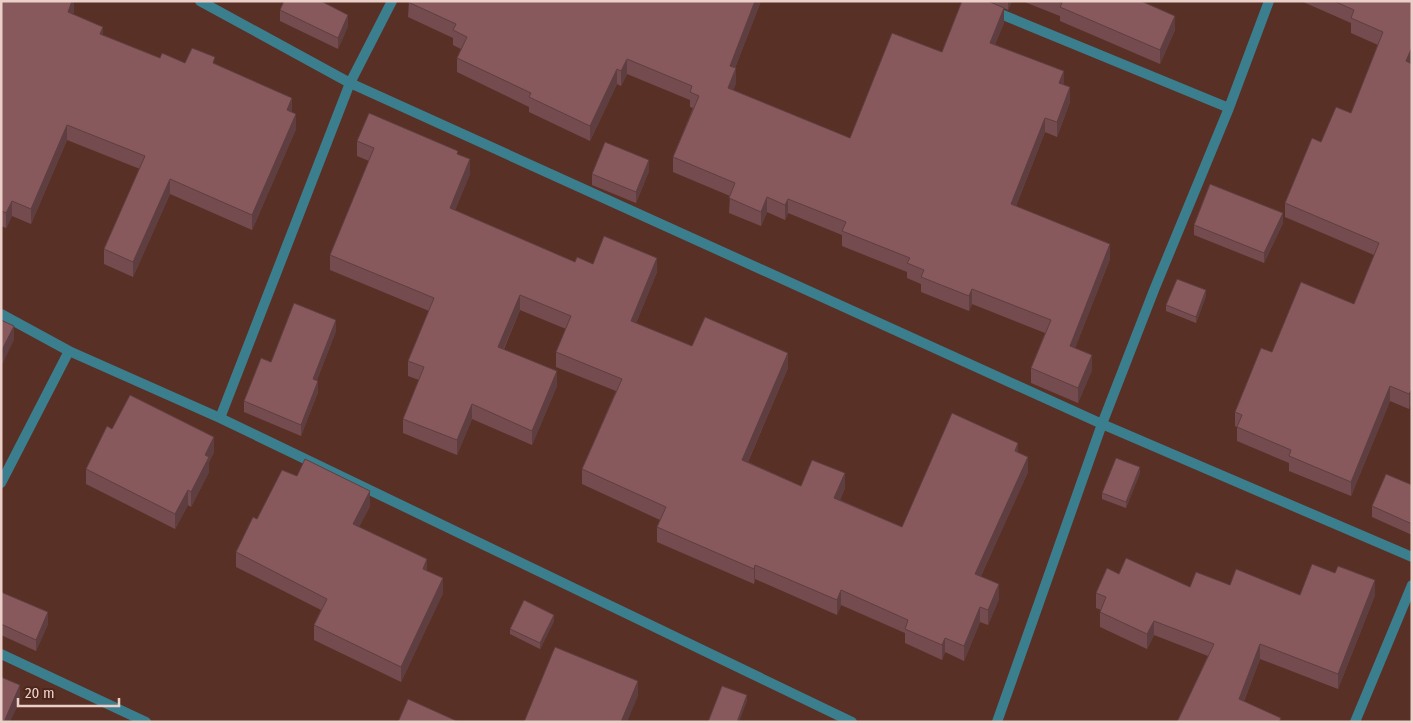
<svg xmlns="http://www.w3.org/2000/svg" width="1413" height="723" font-family="'Fira Sans Condensed',sans-serif">
	<style>
		.lines { fill: none; stroke-linecap: round; stroke-linejoin: round }
		.minor { stroke: #3b7f8f; stroke-width: 10 }
		.wall { fill: #744c4f }
		.shaded-wall { fill: #5e3e40 }
		.building { fill: #87585c; stroke: #5e3e40 }
	</style>
	<rect width="100%" height="100%" fill="#593026"/>
	<g class="lines">
		<path class="minor" d="M 200,1 L 350,83 L 1102,424 L 1412,557
			M 969,1 L 1229,108
			M 1,314 L 69,351
			M 220,418 L 350,83 L 392,1
			M 1,483 L 69,351 L 220,418 L 852,722
			M 1,654 L 146,722
			M 997,722 L 1102,424 L 1154,290 L 1229,108 L 1269,1
			M 1355,722 L 1412,585"/>
	</g>
	<path class="wall" d="M 1,1 L 74,1 L 74,11 L 73,14 L 103,35 L 160,58 L 185,63 L 215,64 L 292,113 L 296,129 L 252,230 L 170,194 L 133,277 L 104,264 L 104,249 L 140,169 L 67,140 L 31,224 L 12,216 L 6,228 L 1,226 Z
		M 409,1 L 761,1 L 735,68 L 736,83 L 733,90 L 850,138 L 942,52 L 962,1 L 1012,1 L 1008,10 L 1004,8 L 1004,23 L 995,44 L 1064,85 L 1070,102 L 1057,137 L 1045,132 L 1016,206 L 1110,259 L 1075,348 L 1092,370 L 1078,403 L 1031,383 L 1031,368 L 1045,333 L 972,304 L 969,311 L 921,292 L 921,284 L 907,278 L 907,272 L 842,246 L 842,235 L 788,213 L 785,220 L 767,212 L 761,226 L 729,213 L 730,196 L 673,172 L 673,157 L 693,108 L 690,107 L 690,100 L 627,74 L 621,86 L 617,84 L 590,141 L 529,112 L 529,107 L 457,72 L 457,58 L 461,49 L 453,45 L 453,38 L 408,17 Z
		M 1022,1 L 1146,1 L 1145,3 L 1175,30 L 1160,64 L 1060,21 L 1060,16 Z
		M 1301,1 L 1412,1 L 1409,409 L 1390,401 L 1351,496 L 1289,471 L 1289,463 L 1237,441 L 1237,427 L 1235,426 L 1235,412 L 1272,352 L 1354,304 L 1374,255 L 1285,217 L 1285,203 L 1321,142 L 1351,113 L 1378,45 L 1351,33 L 1351,23 Z
		M 280,10 L 348,26 L 338,49 L 280,21 Z
		M 357,141 L 458,154 L 470,174 L 455,210 L 575,262 L 657,272 L 636,323 L 692,346 L 788,368 L 748,462 L 801,486 L 845,488 L 840,500 L 902,527 L 1018,452 L 1028,472 L 981,576 L 999,599 L 988,625 L 980,622 L 964,661 L 945,652 L 942,660 L 905,643 L 905,633 L 841,605 L 837,615 L 755,579 L 754,584 L 657,542 L 657,527 L 660,520 L 582,484 L 582,469 L 616,391 L 556,367 L 556,352 L 566,329 L 520,310 L 504,349 L 557,386 L 532,445 L 472,419 L 457,455 L 403,433 L 403,419 L 419,380 L 408,376 L 408,361 L 429,311 L 330,270 L 330,255 L 369,161 L 357,156 Z
		M 649,171 L 636,203 L 592,185 L 592,174 Z
		M 1283,223 L 1264,263 L 1194,235 L 1194,225 Z
		M 1206,296 L 1196,323 L 1166,311 L 1166,305 Z
		M 336,331 L 317,380 L 318,392 L 301,436 L 244,412 L 244,401 L 271,362 Z
		M 112,429 L 214,452 L 209,462 L 209,472 L 191,507 L 188,505 L 175,529 L 86,484 L 86,469 Z
		M 1140,473 L 1126,508 L 1102,499 L 1102,493 Z
		M 297,476 L 370,506 L 359,527 L 427,571 L 443,593 L 401,682 L 314,640 L 314,625 L 321,610 L 236,567 L 236,552 L 257,519 Z
		M 1412,485 L 1412,535 L 1372,517 L 1372,506 Z
		M 1119,574 L 1190,587 L 1230,585 L 1300,595 L 1375,595 L 1338,689 L 1260,659 L 1244,701 L 1281,722 L 1177,722 L 1208,656 L 1154,635 L 1147,649 L 1100,627 L 1100,612 L 1101,610 L 1096,608 L 1096,593 Z
		M 1,592 L 48,624 L 36,651 L 1,635 Z
		M 554,621 L 540,649 L 510,634 L 510,629 Z"/>
	<path class="shaded-wall" d="M 72,1 L 74,1 L 74,11 L 68,27 L 68,12 Z
		M 755,1 L 761,1 L 730,81 L 730,66 Z
		M 1008,1 L 1012,1 L 1008,10 Z
		M 1004,8 L 1004,23 L 990,57 L 990,43 Z
		M 348,15 L 348,26 L 338,49 L 338,38 Z
		M 1175,16 L 1175,30 L 1160,64 L 1160,50 Z
		M 103,27 L 103,42 L 100,34 Z
		M 1412,47 L 1412,62 L 1406,76 L 1406,61 Z
		M 627,59 L 627,74 L 621,86 L 621,71 Z
		M 736,68 L 736,83 L 728,103 L 728,88 Z
		M 617,69 L 617,84 L 590,141 L 590,126 Z
		M 1064,71 L 1064,86 L 1059,83 Z
		M 1070,87 L 1070,102 L 1057,137 L 1057,122 Z
		M 292,98 L 292,114 L 287,110 Z
		M 296,114 L 296,129 L 252,230 L 252,215 Z
		M 1045,118 L 1045,132 L 1011,219 L 1011,204 Z
		M 67,125 L 67,140 L 31,224 L 31,209 Z
		M 470,159 L 470,174 L 450,222 L 450,208 Z
		M 649,160 L 649,171 L 636,203 L 636,192 Z
		M 170,179 L 170,194 L 133,277 L 133,262 Z
		M 767,197 L 767,212 L 761,226 L 761,212 Z
		M 788,199 L 788,213 L 785,220 L 785,205 Z
		M 12,201 L 12,216 L 6,228 L 6,213 Z
		M 1283,213 L 1283,223 L 1264,263 L 1264,253 Z
		M 1110,244 L 1110,259 L 1070,361 L 1070,346 Z
		M 657,258 L 657,272 L 631,336 L 631,321 Z
		M 972,289 L 972,304 L 969,311 L 969,296 Z
		M 1206,290 L 1206,296 L 1196,323 L 1196,317 Z
		M 520,295 L 520,310 L 498,361 L 498,347 Z
		M 336,320 L 336,331 L 313,390 L 313,379 Z
		M 14,326 L 14,340 L 1,367 L 1,352 Z
		M 788,353 L 788,368 L 742,475 L 742,460 Z
		M 1092,355 L 1092,370 L 1078,403 L 1078,388 Z
		M 557,371 L 557,386 L 532,445 L 532,431 Z
		M 318,381 L 318,392 L 301,436 L 301,425 Z
		M 1390,386 L 1390,401 L 1351,496 L 1351,482 Z
		M 1412,389 L 1412,403 L 1409,409 L 1409,394 Z
		M 472,404 L 472,419 L 457,455 L 457,440 Z
		M 214,437 L 214,452 L 209,462 L 209,472 L 191,507 L 191,492 L 205,455 Z
		M 1018,443 L 1018,458 L 1015,451 Z
		M 1028,457 L 1028,472 L 975,589 L 975,574 Z
		M 1140,467 L 1140,473 L 1126,508 L 1126,502 Z
		M 845,473 L 845,488 L 834,513 L 834,498 Z
		M 188,490 L 188,505 L 175,529 L 175,514 Z
		M 370,491 L 370,506 L 353,539 L 353,524 Z
		M 427,559 L 427,573 L 423,569 Z
		M 755,565 L 755,579 L 754,584 L 754,569 Z
		M 443,578 L 443,593 L 401,682 L 401,667 Z
		M 1375,580 L 1375,595 L 1338,689 L 1338,674 Z
		M 999,584 L 999,599 L 988,625 L 988,610 Z
		M 841,590 L 841,605 L 837,615 L 837,600 Z
		M 980,607 L 980,622 L 964,661 L 964,646 Z
		M 48,612 L 48,624 L 36,651 L 36,640 Z
		M 554,615 L 554,621 L 540,649 L 540,643 Z
		M 1154,621 L 1154,635 L 1147,649 L 1147,634 Z
		M 945,638 L 945,652 L 942,660 L 942,645 Z
		M 1260,644 L 1260,659 L 1239,713 L 1239,699 Z
		M 638,681 L 638,696 L 627,722 L 621,722 Z
		M 20,685 L 20,701 L 10,722 L 4,722 Z
		M 747,695 L 747,701 L 739,722 L 737,722 Z"/>
	<path class="building" d="M 1,1 L 72,1 L 68,12 L 103,27 L 100,34 L 160,58 L 162,53 L 185,63 L 192,48 L 215,57 L 213,63 L 292,98 L 287,110 L 296,114 L 252,215 L 170,179 L 133,262 L 104,249 L 145,156 L 67,125 L 31,209 L 12,201 L 6,213 L 1,211 Z
		M 284,1 L 321,1 L 348,15 L 338,38 L 280,10 Z
		M 409,1 L 755,1 L 730,66 L 736,68 L 728,88 L 850,138 L 892,33 L 942,52 L 962,1 L 988,1 L 1004,8 L 990,43 L 1064,71 L 1059,83 L 1070,87 L 1057,122 L 1045,118 L 1011,204 L 1110,244 L 1070,346 L 1092,355 L 1078,388 L 1031,368 L 1051,320 L 972,289 L 969,296 L 921,277 L 924,270 L 907,263 L 910,258 L 842,231 L 846,222 L 788,199 L 785,205 L 767,197 L 761,212 L 729,198 L 735,183 L 673,157 L 699,96 L 690,92 L 692,86 L 627,59 L 621,71 L 617,69 L 590,126 L 529,97 L 531,93 L 457,58 L 467,37 L 453,30 L 456,24 L 408,2 Z
		M 1057,1 L 1141,1 L 1175,16 L 1160,50 L 1060,7 L 1062,3 Z
		M 1334,1 L 1412,1 L 1412,47 L 1406,61 L 1412,64 L 1412,389 L 1409,394 L 1390,386 L 1351,482 L 1289,456 L 1291,450 L 1237,427 L 1242,415 L 1235,412 L 1261,348 L 1272,352 L 1301,282 L 1354,304 L 1379,243 L 1285,203 L 1312,138 L 1321,142 L 1336,107 L 1351,113 L 1383,32 L 1351,18 L 1354,10 Z
		M 369,113 L 458,151 L 457,154 L 470,159 L 450,208 L 575,262 L 577,257 L 593,264 L 604,236 L 657,258 L 631,321 L 692,346 L 705,317 L 788,353 L 742,460 L 801,486 L 812,460 L 845,473 L 834,498 L 902,527 L 952,413 L 1018,443 L 1015,451 L 1028,457 L 975,574 L 999,584 L 988,610 L 980,607 L 964,646 L 945,638 L 942,645 L 905,629 L 908,620 L 841,590 L 837,600 L 755,565 L 754,569 L 657,527 L 666,507 L 582,469 L 622,379 L 556,352 L 571,316 L 520,295 L 498,347 L 557,371 L 532,431 L 472,404 L 457,440 L 403,419 L 424,367 L 408,361 L 434,298 L 330,255 L 374,148 L 357,141 Z
		M 605,142 L 649,160 L 636,192 L 592,174 Z
		M 1210,184 L 1283,213 L 1264,253 L 1194,225 Z
		M 1177,279 L 1206,290 L 1196,317 L 1166,305 Z
		M 294,303 L 336,320 L 313,379 L 318,381 L 301,425 L 244,401 L 261,358 L 271,362 Z
		M 1,320 L 14,326 L 1,352 Z
		M 130,395 L 214,437 L 205,455 L 209,457 L 191,492 L 188,490 L 175,514 L 86,469 L 107,426 L 112,429 Z
		M 1116,458 L 1140,467 L 1126,502 L 1102,493 Z
		M 305,459 L 370,491 L 353,524 L 427,559 L 423,569 L 443,578 L 401,667 L 314,625 L 327,599 L 236,552 L 253,517 L 257,519 L 282,470 L 297,476 Z
		M 1386,474 L 1412,485 L 1412,524 L 1372,506 Z
		M 1126,558 L 1190,587 L 1196,572 L 1230,585 L 1236,569 L 1300,595 L 1312,564 L 1335,573 L 1338,566 L 1375,580 L 1338,674 L 1260,644 L 1239,699 L 1281,718 L 1279,722 L 1177,722 L 1214,644 L 1154,621 L 1147,634 L 1100,612 L 1106,597 L 1096,593 L 1107,568 L 1119,574 Z
		M 1,592 L 48,612 L 36,640 L 1,624 Z
		M 524,600 L 554,615 L 540,643 L 510,629 Z
		M 555,647 L 638,681 L 621,722 L 524,722 Z
		M 1,677 L 20,685 L 4,722 L 1,722 Z
		M 722,686 L 747,695 L 737,722 L 708,722 Z
		M 408,699 L 459,722 L 398,722 Z"/>
	<rect width="1413" height="723" fill="none" stroke="#ebd0ca" stroke-width="5"/>
	<path d="M18 698v8h101v-8" fill="none" stroke="#ebd0ca" stroke-width="2.5"/>
	<text x="25" y="698" font-size="15" fill="#ebd0ca" stroke="#4d261c" stroke-width="4" paint-order="stroke">20 m</text>
</svg>
